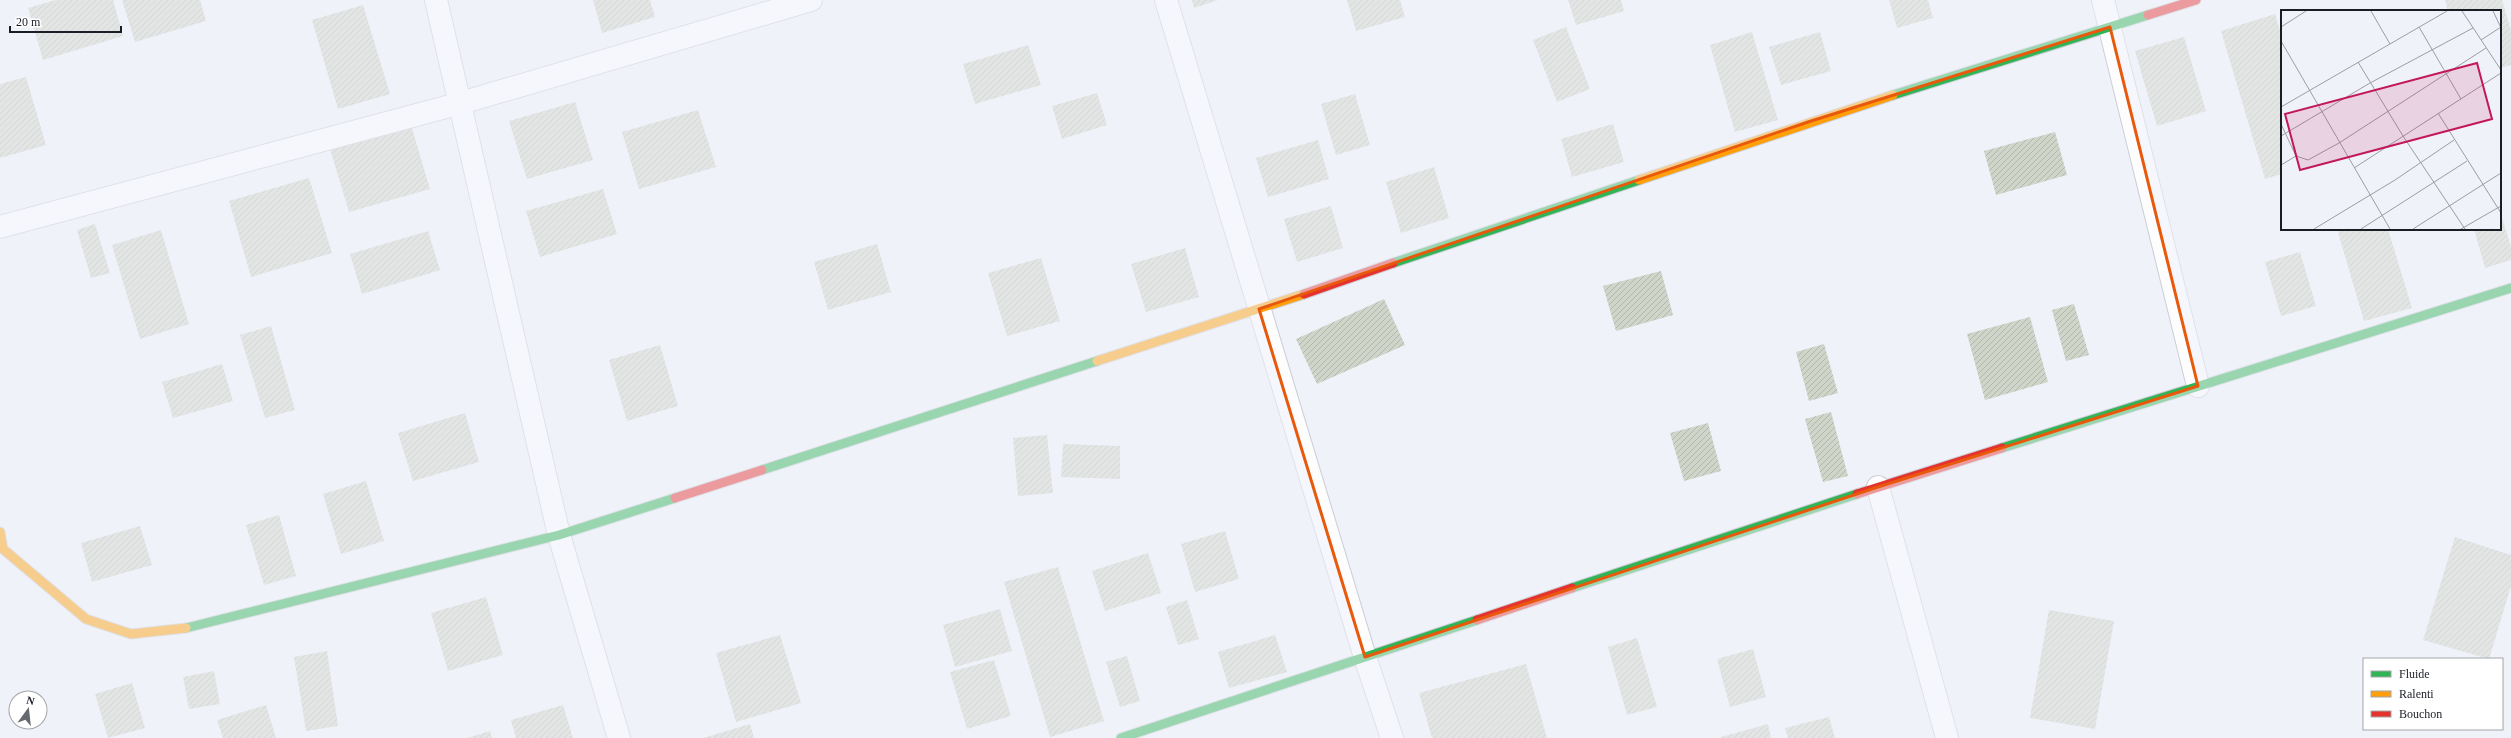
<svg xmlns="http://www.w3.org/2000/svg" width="2511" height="738" font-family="'Times New Roman',serif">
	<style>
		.building { fill: url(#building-hatch) }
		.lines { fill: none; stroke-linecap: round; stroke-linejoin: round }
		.street-casing { stroke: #cbcdd5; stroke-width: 24 }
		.fast-casing { stroke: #cbcdd5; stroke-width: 11 }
		.slow-casing { stroke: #cbcdd5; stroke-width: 11 }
		.jam-casing { stroke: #cbcdd5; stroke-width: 11 }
		.street { stroke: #fdfdfe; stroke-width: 22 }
		.fast { stroke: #30b455; stroke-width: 9 }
		.slow { stroke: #ff9f0a; stroke-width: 9 }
		.jam { stroke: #e5322d; stroke-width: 9 }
		.marked { fill: none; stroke: #e8590c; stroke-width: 3; stroke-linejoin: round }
		.inset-road { fill: none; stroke: #9b9da5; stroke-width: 1 }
		.view { fill: #c2185b; fill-opacity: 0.15; stroke: #c2185b; stroke-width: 2 }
		.inset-edge { fill: none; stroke: #1b1d25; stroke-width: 2 }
	</style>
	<defs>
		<pattern id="building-hatch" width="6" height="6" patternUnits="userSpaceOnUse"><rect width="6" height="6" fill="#d0d5c9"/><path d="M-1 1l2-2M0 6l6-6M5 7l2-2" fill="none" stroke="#b2b6ac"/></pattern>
	</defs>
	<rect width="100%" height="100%" fill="#f0f2fa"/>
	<path class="building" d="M 56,0 L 113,0 L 123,36 L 43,60 L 28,8 Z
		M 122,0 L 200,0 L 206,21 L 135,42 Z
		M 593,0 L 650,0 L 655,17 L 602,33 Z
		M 1192,0 L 1218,0 L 1194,8 Z
		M 1347,0 L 1400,0 L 1405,17 L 1356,31 Z
		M 1568,0 L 1621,0 L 1624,11 L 1576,25 Z
		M 1889,0 L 1928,0 L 1933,18 L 1897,28 Z
		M 2445,0 L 2502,0 L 2511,30 L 2511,65 L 2500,68 L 2500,11 L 2448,11 Z
		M 363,5 L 390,94 L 338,109 L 312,20 Z
		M 2275,14 L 2282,37 L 2282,174 L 2265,179 L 2221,31 Z
		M 1566,27 L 1590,89 L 1557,102 L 1533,40 Z
		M 1752,32 L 1778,120 L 1735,132 L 1710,45 Z
		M 1820,32 L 1831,71 L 1781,85 L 1769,47 Z
		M 2184,37 L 2206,111 L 2157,126 L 2135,51 Z
		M 1028,45 L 1041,85 L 975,104 L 963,64 Z
		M 26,77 L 46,145 L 0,158 L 0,84 Z
		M 1097,93 L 1107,125 L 1062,139 L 1052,106 Z
		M 1355,94 L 1370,145 L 1336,155 L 1321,104 Z
		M 575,102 L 593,160 L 527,179 L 509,121 Z
		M 698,110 L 716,167 L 639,189 L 622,132 Z
		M 1613,124 L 1624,162 L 1572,177 L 1561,139 Z
		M 411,125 L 430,189 L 349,212 L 330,149 Z
		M 2055,132 L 2067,175 L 1996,195 L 1984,151 Z
		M 1318,140 L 1329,179 L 1268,197 L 1256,158 Z
		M 1434,167 L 1449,218 L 1401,233 L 1386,182 Z
		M 309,178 L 332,253 L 251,277 L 229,201 Z
		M 603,189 L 617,234 L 540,257 L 526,211 Z
		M 1331,206 L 1343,248 L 1297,262 L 1284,219 Z
		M 2500,211 L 2511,247 L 2511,260 L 2485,268 L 2474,229 L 2500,229 Z
		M 95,224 L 110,273 L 91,278 L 77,230 Z
		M 2337,229 L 2388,229 L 2412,308 L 2364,321 Z
		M 161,230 L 189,324 L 140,339 L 112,245 Z
		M 428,231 L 440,270 L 362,294 L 350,254 Z
		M 877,244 L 891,292 L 828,310 L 814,262 Z
		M 1185,248 L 1199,297 L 1146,312 L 1131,264 Z
		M 2300,252 L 2316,306 L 2281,316 L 2265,262 Z
		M 1041,258 L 1060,321 L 1007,336 L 988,273 Z
		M 1661,271 L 1673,315 L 1616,331 L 1603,286 Z
		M 1384,299 L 1405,345 L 1317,384 L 1296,339 Z
		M 2074,304 L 2089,355 L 2066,361 L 2052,310 Z
		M 2030,317 L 2048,382 L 1985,400 L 1967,334 Z
		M 271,326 L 295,410 L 265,418 L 240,335 Z
		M 1824,344 L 1838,393 L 1809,401 L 1796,352 Z
		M 660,345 L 678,406 L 627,421 L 609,360 Z
		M 222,364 L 233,401 L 173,418 L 162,382 Z
		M 1831,412 L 1848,476 L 1823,482 L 1805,419 Z
		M 465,413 L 479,462 L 413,481 L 398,433 Z
		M 1708,423 L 1721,471 L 1684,481 L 1670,433 Z
		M 1047,435 L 1053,493 L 1018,496 L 1013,438 Z
		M 1063,444 L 1120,446 L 1120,479 L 1061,477 Z
		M 366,481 L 384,541 L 341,554 L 323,494 Z
		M 279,515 L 296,576 L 264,585 L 246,525 Z
		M 140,526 L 152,565 L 92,582 L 81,543 Z
		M 1225,531 L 1239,579 L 1195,592 L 1181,544 Z
		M 2455,537 L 2511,555 L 2511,586 L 2489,659 L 2423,640 Z
		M 1148,553 L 1161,593 L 1105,611 L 1092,571 Z
		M 1058,567 L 1104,721 L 1050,737 L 1004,582 Z
		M 486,597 L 503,655 L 448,671 L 431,613 Z
		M 1187,600 L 1199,639 L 1178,645 L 1166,607 Z
		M 1000,609 L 1012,651 L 955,667 L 943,625 Z
		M 2049,610 L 2114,621 L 2095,729 L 2030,718 Z
		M 780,635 L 801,703 L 736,722 L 716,653 Z
		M 1275,635 L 1287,672 L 1229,688 L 1218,652 Z
		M 1637,638 L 1657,707 L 1627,715 L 1608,647 Z
		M 1753,649 L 1766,697 L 1730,707 L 1717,659 Z
		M 327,651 L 338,726 L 306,731 L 294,657 Z
		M 1127,656 L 1140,701 L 1120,707 L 1106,662 Z
		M 994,660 L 1011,716 L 967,729 L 950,672 Z
		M 1526,664 L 1547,738 L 1432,738 L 1419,693 Z
		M 214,671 L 220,704 L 189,709 L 183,677 Z
		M 132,683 L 145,728 L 108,738 L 95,694 Z
		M 266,705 L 276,738 L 223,738 L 217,720 Z
		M 563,705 L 573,738 L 516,738 L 511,720 Z
		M 1829,717 L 1835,738 L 1788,738 L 1785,728 Z
		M 750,724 L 754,738 L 703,738 Z
		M 1768,724 L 1771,738 L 1721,738 L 1721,737 Z
		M 490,731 L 492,738 L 467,738 Z"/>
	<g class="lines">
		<defs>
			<path id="street" d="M 436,0 L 559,535 L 619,738
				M 1166,0 L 1365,657 L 1392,738
				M 2103,0 L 2198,386
				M 0,227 L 461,103 L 811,0
				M 1878,487 L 1947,738"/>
			<path id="fast" d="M 1893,95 L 2148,15
				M 1393,263 L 1639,180
				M 2002,448 L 2511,288
				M 762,470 L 1097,361
				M 1572,588 L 1857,494
				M 186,628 L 559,535 L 675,498
				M 1121,738 L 1477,620"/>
			<path id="slow" d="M 1639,180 L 1893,95
				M 1097,361 L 1304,294
				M 0,532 L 3,549 L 86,619 L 131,634 L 186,628"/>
			<path id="jam" d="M 2148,15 L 2196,0
				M 1304,294 L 1393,263
				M 1857,494 L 2002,448
				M 675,498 L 762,470
				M 1477,620 L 1572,588"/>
		</defs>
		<use href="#street" class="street-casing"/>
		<use href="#fast" class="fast-casing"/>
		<use href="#slow" class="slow-casing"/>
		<use href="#jam" class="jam-casing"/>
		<use href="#street" class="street"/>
		<use href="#fast" class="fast"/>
		<use href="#slow" class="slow"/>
		<use href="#jam" class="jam"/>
	</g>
	<path d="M0 0H2511V738H0ZM 2110,27 L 2198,386 L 1878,487 L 1365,657 L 1259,309 L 1808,122 Z" fill="#f0f2fa" fill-opacity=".55" fill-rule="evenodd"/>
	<path class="marked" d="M 2110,27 L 2198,386 L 1878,487 L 1365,657 L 1259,309 L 1808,122 Z"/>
	<g transform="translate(2281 10)">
		<rect width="220" height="220" fill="#f0f2fa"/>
		<path class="inset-road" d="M 90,1 L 109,34M 181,1 L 220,60M 212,1 L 220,18M 0,17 L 25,1M 138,17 L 180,89M 200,30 L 220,17M 0,31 L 109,219M 77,52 L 122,126 L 184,219M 0,97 L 166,1M 157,103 L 220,203M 0,114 L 15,146 L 27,150 L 58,133 L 205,38M 0,126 L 89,73 L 192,18M 0,155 L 15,146M 73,158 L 220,63M 33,219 L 114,170 L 173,130M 80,219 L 186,151M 132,219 L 220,163M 180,219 L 220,196"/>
		<path class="view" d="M 196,53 L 211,109 L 19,160 L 4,104 Z"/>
		<rect width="220" height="220" class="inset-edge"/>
	</g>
	<rect x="2363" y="658" width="140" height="72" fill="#ffffff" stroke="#a4a5a8"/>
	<rect x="2371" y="671" width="20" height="6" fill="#30b455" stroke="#a4a5a8"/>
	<text x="2399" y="678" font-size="12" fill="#1b1d25">Fluide</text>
	<rect x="2371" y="691" width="20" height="6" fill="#ff9f0a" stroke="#a4a5a8"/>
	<text x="2399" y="698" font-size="12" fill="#1b1d25">Ralenti</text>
	<rect x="2371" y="711" width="20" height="6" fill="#e5322d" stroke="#a4a5a8"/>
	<text x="2399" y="718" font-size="12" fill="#1b1d25">Bouchon</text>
	<g transform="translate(28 710) rotate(15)"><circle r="19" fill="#ffffff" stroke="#a4a5a8"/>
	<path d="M0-3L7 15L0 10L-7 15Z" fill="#666870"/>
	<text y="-6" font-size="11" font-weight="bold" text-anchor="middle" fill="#1b1d25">N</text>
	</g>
	<path d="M10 26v6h111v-6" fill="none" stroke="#1b1d25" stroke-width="2"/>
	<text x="16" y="26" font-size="12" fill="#1b1d25" stroke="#ffffff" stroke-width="3" paint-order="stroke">20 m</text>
</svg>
